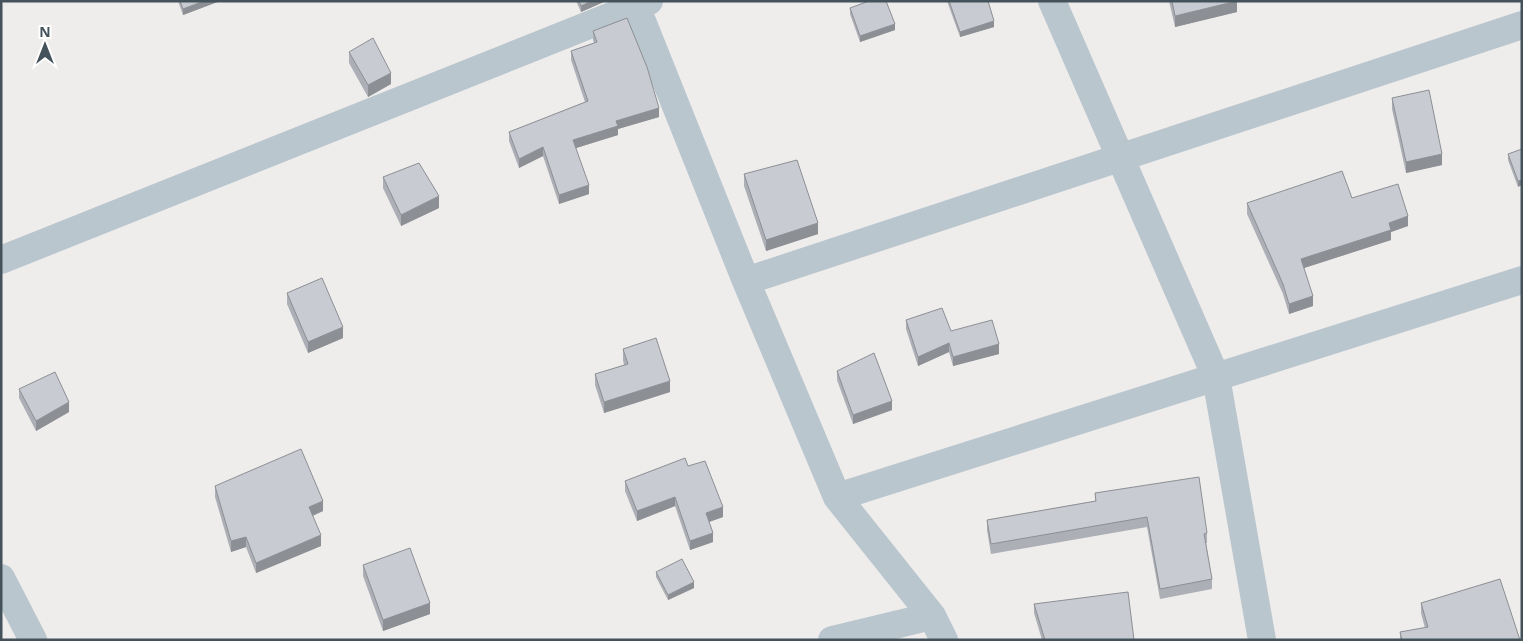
<svg xmlns="http://www.w3.org/2000/svg" width="1523" height="641" font-family="'Open Sans',sans-serif">
	<style>
		.lines { fill: none; stroke-linecap: round; stroke-linejoin: round }
		.street { stroke: #b9c6cd; stroke-width: 28 }
		.wall { fill: #acafb5 }
		.shaded-wall { fill: #8c8f93 }
		.building { fill: #c8ccd2; stroke: #8c8f93 }
	</style>
	<rect width="100%" height="100%" fill="#efecec"/>
	<g class="lines">
		<path class="street" d="M 634,1 L 746,281 L 837,497 L 932,616 L 944,640
			M 1052,1 L 1216,377 L 1262,640
			M 1,260 L 649,1
			M 746,281 L 1522,25
			M 837,497 L 1522,280
			M 1,578 L 33,640
			M 832,640 L 932,616"/>
	</g>
	<path class="wall" d="M 178,1 L 220,1 L 183,15 Z
		M 576,1 L 606,1 L 581,12 Z
		M 947,1 L 988,1 L 994,27 L 960,37 Z
		M 1169,1 L 1237,1 L 1237,12 L 1175,27 Z
		M 850,8 L 895,30 L 860,42 L 850,14 Z
		M 593,31 L 659,117 L 618,129 L 618,135 L 576,148 L 589,194 L 559,204 L 543,156 L 519,168 L 509,141 L 509,132 L 585,102 L 571,60 L 571,51 L 594,43 L 593,40 Z
		M 349,52 L 391,84 L 368,97 L 349,63 Z
		M 1392,98 L 1442,165 L 1406,173 L 1392,109 Z
		M 1522,149 L 1518,187 L 1508,160 L 1508,154 Z
		M 744,174 L 818,234 L 766,251 L 744,186 Z
		M 383,177 L 439,208 L 401,226 L 383,188 Z
		M 1352,198 L 1408,226 L 1391,232 L 1391,240 L 1304,268 L 1313,306 L 1289,314 L 1283,294 L 1247,214 L 1247,203 Z
		M 287,293 L 343,338 L 308,353 L 287,304 Z
		M 906,320 L 951,331 L 999,354 L 953,366 L 949,352 L 918,366 L 906,329 Z
		M 623,349 L 670,392 L 604,413 L 595,385 L 595,374 L 624,365 L 623,360 Z
		M 837,371 L 892,410 L 853,424 L 837,380 Z
		M 19,389 L 69,412 L 36,431 L 19,398 Z
		M 688,466 L 723,517 L 709,522 L 713,542 L 690,550 L 675,506 L 637,521 L 625,491 L 625,481 Z
		M 215,486 L 323,511 L 313,516 L 321,546 L 256,573 L 246,547 L 231,552 L 215,497 Z
		M 1095,493 L 1207,533 L 1207,543 L 1206,543 L 1212,579 L 1212,589 L 1160,599 L 1147,527 L 991,554 L 987,530 L 987,520 L 1095,501 Z
		M 363,565 L 430,614 L 383,631 L 363,576 Z
		M 656,572 L 694,588 L 668,600 L 656,577 Z
		M 1421,603 L 1520,640 L 1400,640 L 1400,632 L 1425,628 L 1421,613 Z
		M 1034,604 L 1134,640 L 1042,640 L 1034,613 Z"/>
	<path class="shaded-wall" d="M 204,1 L 220,1 L 183,15 L 183,9 Z
		M 592,1 L 606,1 L 581,12 L 581,6 Z
		M 1237,1 L 1237,12 L 1175,27 L 1175,16 Z
		M 994,21 L 994,27 L 960,37 L 960,32 Z
		M 895,24 L 895,30 L 860,42 L 860,36 Z
		M 391,73 L 391,84 L 368,97 L 368,85 Z
		M 659,108 L 659,117 L 618,129 L 618,135 L 573,149 L 573,140 L 616,121 Z
		M 543,147 L 543,156 L 519,168 L 519,159 Z
		M 1442,154 L 1442,165 L 1406,173 L 1406,162 Z
		M 1522,180 L 1522,185 L 1518,187 L 1518,181 Z
		M 589,185 L 589,194 L 559,204 L 559,195 Z
		M 439,196 L 439,208 L 401,226 L 401,215 Z
		M 1408,216 L 1408,226 L 1391,232 L 1391,240 L 1301,269 L 1301,259 L 1389,223 Z
		M 818,223 L 818,234 L 766,251 L 766,240 Z
		M 1313,296 L 1313,306 L 1289,314 L 1289,304 Z
		M 343,327 L 343,338 L 308,353 L 308,342 Z
		M 949,343 L 949,352 L 918,366 L 918,357 Z
		M 999,344 L 999,354 L 953,366 L 953,357 Z
		M 670,381 L 670,392 L 604,413 L 604,402 Z
		M 892,401 L 892,410 L 853,424 L 853,415 Z
		M 69,402 L 69,412 L 36,431 L 36,421 Z
		M 675,497 L 675,506 L 637,521 L 637,511 Z
		M 323,501 L 323,511 L 309,517 L 309,507 Z
		M 723,507 L 723,517 L 706,523 L 706,513 Z
		M 713,533 L 713,542 L 690,550 L 690,541 Z
		M 321,535 L 321,546 L 256,573 L 256,563 Z
		M 246,537 L 246,547 L 231,552 L 231,541 Z
		M 694,582 L 694,588 L 668,600 L 668,595 Z
		M 430,603 L 430,614 L 383,631 L 383,620 Z"/>
	<path class="building" d="M 180,1 L 204,1 L 183,9 Z
		M 579,1 L 592,1 L 581,6 Z
		M 869,1 L 886,1 L 895,24 L 860,36 L 850,8 Z
		M 949,1 L 988,1 L 994,21 L 960,32 Z
		M 1172,1 L 1237,1 L 1175,16 Z
		M 627,18 L 647,67 L 659,108 L 616,121 L 618,126 L 573,140 L 589,185 L 559,195 L 543,147 L 519,159 L 509,132 L 588,101 L 571,51 L 597,42 L 593,31 Z
		M 373,38 L 391,73 L 368,85 L 349,52 Z
		M 1429,90 L 1442,154 L 1406,162 L 1392,98 Z
		M 1522,149 L 1522,180 L 1518,181 L 1508,154 Z
		M 797,160 L 818,223 L 766,240 L 744,174 Z
		M 419,163 L 439,196 L 401,215 L 383,177 Z
		M 1342,171 L 1352,198 L 1398,184 L 1408,216 L 1389,223 L 1391,230 L 1301,259 L 1313,296 L 1289,304 L 1283,284 L 1247,203 Z
		M 322,278 L 343,327 L 308,342 L 287,293 Z
		M 942,308 L 951,331 L 992,320 L 999,344 L 953,357 L 949,343 L 918,357 L 906,320 Z
		M 656,338 L 670,381 L 604,402 L 595,374 L 628,364 L 623,349 Z
		M 874,353 L 892,401 L 853,415 L 837,371 Z
		M 55,372 L 69,402 L 36,421 L 19,389 Z
		M 301,449 L 323,501 L 309,507 L 321,535 L 256,563 L 246,537 L 231,541 L 215,486 Z
		M 685,458 L 688,466 L 705,461 L 723,507 L 706,513 L 713,533 L 690,541 L 675,497 L 637,511 L 625,481 Z
		M 1199,477 L 1207,533 L 1204,534 L 1212,579 L 1160,589 L 1147,517 L 991,544 L 987,520 L 1096,501 L 1095,493 Z
		M 410,548 L 430,603 L 383,620 L 363,565 Z
		M 682,559 L 694,582 L 668,595 L 656,572 Z
		M 1500,579 L 1520,640 L 1402,640 L 1400,632 L 1428,627 L 1421,603 Z
		M 1128,592 L 1134,640 L 1045,640 L 1034,604 Z"/>
	<rect width="1523" height="641" fill="none" stroke="#43525b" stroke-width="5"/>
	<g transform="translate(45 45)" stroke="#ffffff" stroke-width="4" paint-order="stroke">
	<path d="M0-4L9 19L0 12L-9 19Z" fill="#43525b"/>
	<text y="-8" font-size="14" font-weight="bold" text-anchor="middle" fill="#43525b">N</text>
	</g>
</svg>
